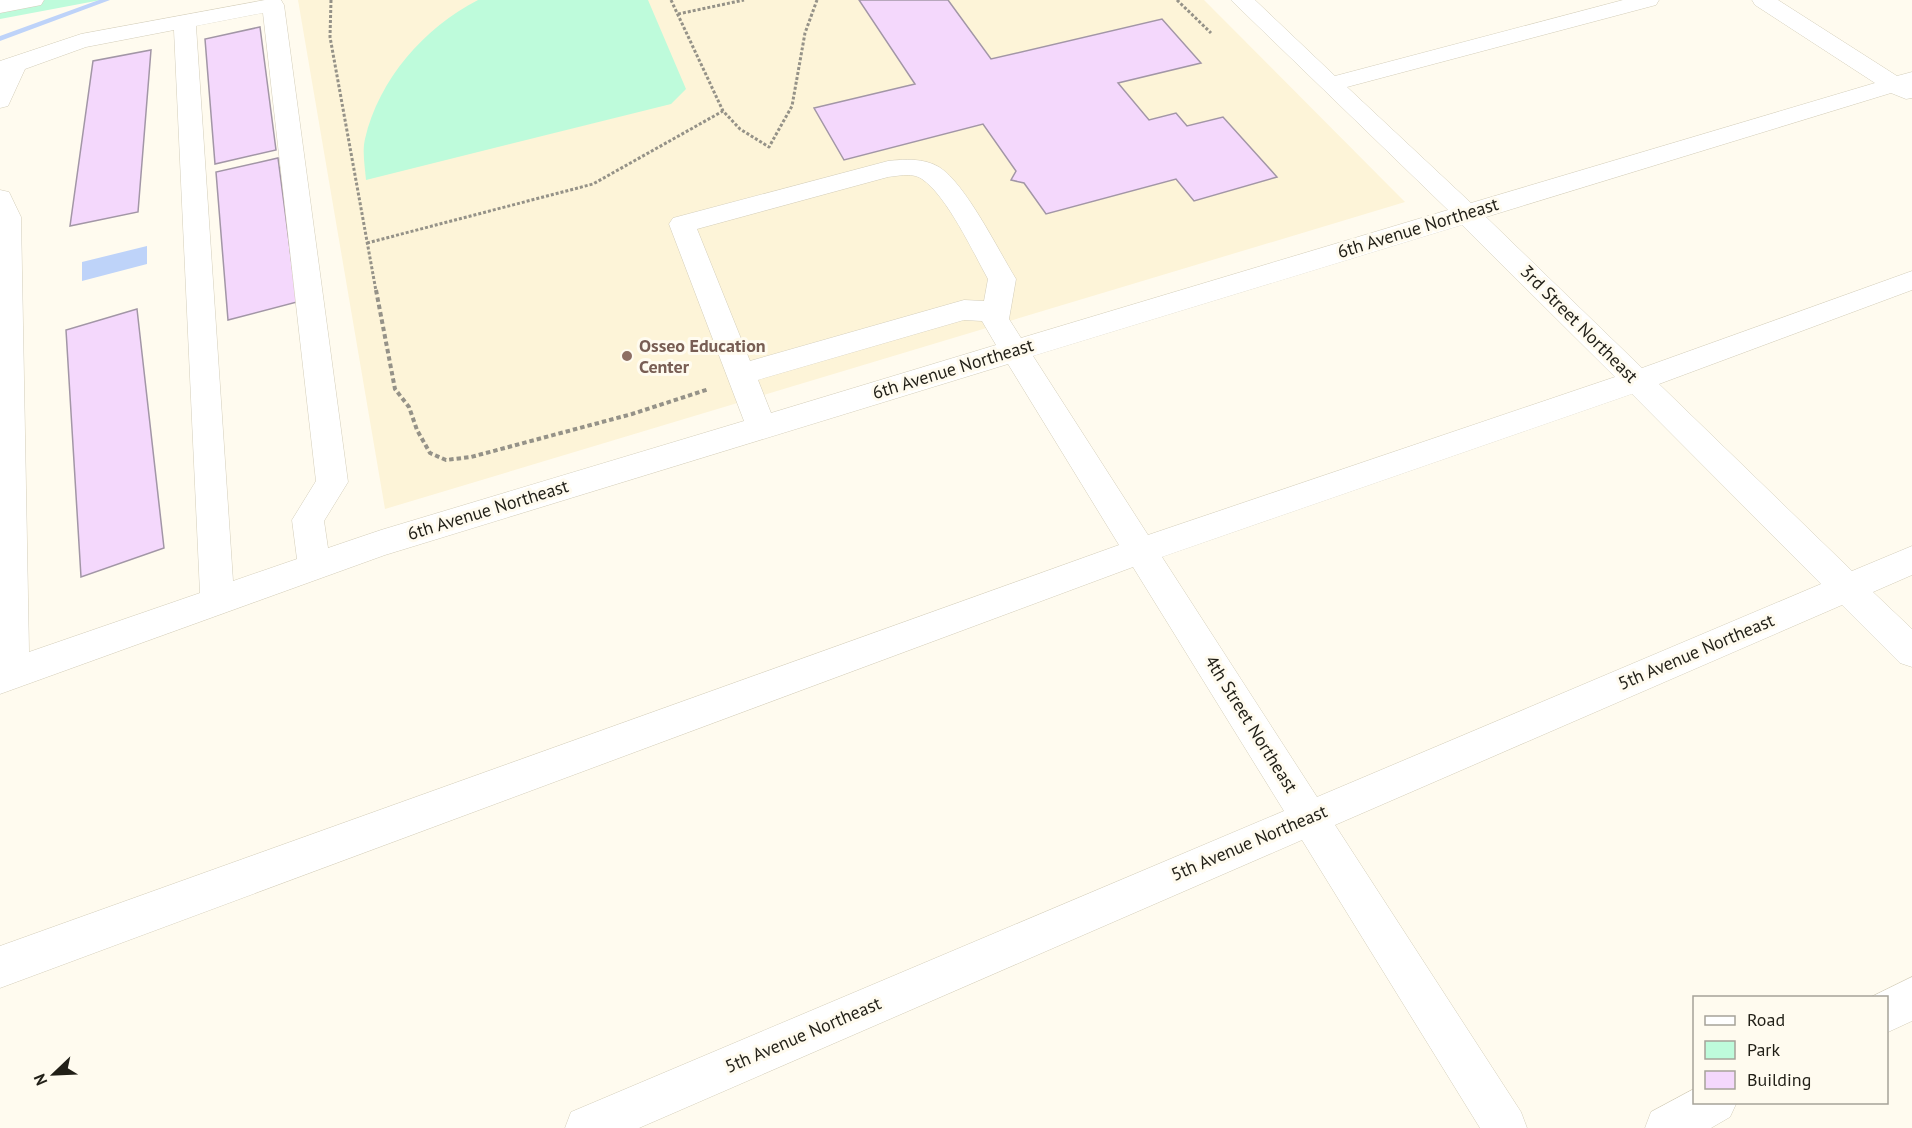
<svg xmlns="http://www.w3.org/2000/svg" width="1912" height="1128" font-family="'PT Sans',sans-serif">
	<style>
		.built { fill: #fdf4d8 }
		.green { fill: #befbdb }
		.water { fill: #bed3f9 }
		.lines { fill: none; stroke-linecap: round; stroke-linejoin: round }
		.stream { fill: #bed3f9; fill-rule: evenodd }
		.building { fill: #f4d8fc; stroke: #a296a6; stroke-width: 1.5 }
		.minor-casing { stroke: #d4ceba; stroke-width: 1 }
		.path-far1 { stroke: #959288; stroke-width: 3; stroke-dasharray: 3 2; stroke-linecap: butt }
		.path { stroke: #959288; stroke-width: 4; stroke-dasharray: 4.5 3; stroke-linecap: butt }
		.minor { fill: #fff; fill-rule: evenodd }
		.education-dot { fill: #8d6e63; stroke: #fffbef; stroke-width: 2 }
		.labels { text-anchor: middle; stroke-width: 6; stroke-linejoin: round; paint-order: stroke }
		.street-label { font-size: 18px; fill: #211f17; stroke: #fffbef }
		.education-label { font-size: 18px; font-weight: bold; fill: #785e54; stroke: #fffbef; text-anchor: start }
	</style>
	<rect width="100%" height="100%" fill="#fffbef"/>
	<path class="built" d="M 298,0 L 1204,0 L 1405,202 L 385,509 Z"/>
	<path class="green" d="M 0,0 L 101,0 L 0,19 Z
		M 478,0 L 648,0 L 686,89 L 671,104 L 366,180 C 365,167 362,151 365,139 C 379,79 424,28 478,0 Z"/>
	<path class="water" d="M 147,246 L 147,264 L 82,281 L 82,262 Z"/>
	<g class="lines">
		<path class="stream" d="M 99,0 L 110,0 L 0,41 L 0,36 Z"/>
	</g>
	<path class="building" d="M 859,0 L 948,0 L 991,59 L 1162,19 L 1201,63 L 1118,83 L 1149,120 L 1176,113 L 1187,126 L 1223,117 L 1277,177 L 1194,201 L 1176,179 L 1046,214 L 1024,183 L 1011,180 L 1016,171 L 983,124 L 844,160 L 814,108 L 915,84 Z
		M 260,27 L 276,150 L 215,164 L 205,39 Z
		M 151,50 L 138,212 L 70,226 L 93,61 Z
		M 278,158 L 297,302 L 228,320 L 216,172 Z
		M 137,309 L 164,548 L 81,577 L 66,330 Z"/>
	<g class="lines">
		<defs>
			<path id="minor" d="M 0,0 L 44,0 L 41,5 L 0,13 Z
				M 265,0 L 281,0 L 284,5 L 348,482 L 324,521 L 328,548 L 381,530 L 744,421 L 669,224 L 673,218 L 888,161 C 904,159 924,158 939,167 C 966,184 998,250 1016,279 L 1009,319 L 1021,338 L 1448,210 L 1231,0 L 1255,0 L 1335,76 L 1623,0 L 1659,0 L 1656,5 L 1347,87 L 1471,203 L 1875,83 L 1755,5 L 1752,0 L 1778,0 L 1897,76 L 1912,72 L 1912,98 L 1906,99 L 1891,93 L 1486,217 L 1642,368 L 1912,271 L 1912,290 L 1659,384 L 1852,571 L 1912,546 L 1912,575 L 1873,592 L 1912,629 L 1912,667 L 1900,663 L 1842,605 L 1335,825 L 1521,1112 L 1527,1128 L 1480,1128 L 1302,840 L 639,1128 L 565,1128 L 571,1112 L 1284,811 L 1133,567 L 0,988 L 0,946 L 1119,545 L 1008,364 L 385,555 L 0,694 L 0,190 L 9,192 L 21,217 L 29,652 L 200,593 L 174,30 L 86,47 L 25,69 L 8,106 L 0,108 L 0,61 L 81,34 ZM 263,13 L 316,481 L 292,520 L 297,559 L 233,581 L 196,26 ZM 904,175 C 910,175 916,175 922,179 C 947,196 973,252 988,279 L 984,301 L 964,300 L 750,361 L 697,229 L 888,177 ZM 1462,225 L 1615,377 L 1148,535 L 1033,356 ZM 964,320 L 982,321 L 996,345 L 771,413 L 758,380 ZM 1632,394 L 1821,584 L 1317,797 L 1162,557 Z
				M 1912,977 L 1912,1021 L 1886,1033 L 1886,998 L 1871,997 Z
				M 1694,1089 L 1694,1102 L 1737,1102 L 1730,1117 L 1711,1128 L 1645,1128 L 1651,1112 Z"/>
		</defs>
		<use href="#minor" class="minor-casing"/>
		<path class="path-far1" d="M 331,0 L 330,37 L 376,291
			M 671,0 L 723,111 L 740,129 L 769,147 L 792,106 L 805,33 L 817,0
			M 1177,0 L 1211,33
			M 678,14 L 744,0
			M 367,243 L 593,184 L 723,111"/>
		<path class="path" d="M 376,290 L 395,389 L 409,407 L 417,430 L 430,453 L 446,460 L 471,457 L 632,414 L 709,389"/>
		<use href="#minor" class="minor"/>
	</g>
	<circle class="education-dot" cx="627" cy="356" r="6"/>
	<g class="labels">
		<g class="street-label">
			<text transform="translate(1418 228) rotate(-17)" y="6">6th Avenue Northeast</text>
			<text transform="translate(1579 324) rotate(45)" y="6">3rd Street Northeast</text>
			<text transform="translate(953 369) rotate(-17)" y="6">6th Avenue Northeast</text>
			<text transform="translate(488 510) rotate(-17)" y="6">6th Avenue Northeast</text>
			<text transform="translate(1696 652) rotate(-23)" y="6">5th Avenue Northeast</text>
			<text transform="translate(1251 724) rotate(58)" y="6">4th Street Northeast</text>
			<text transform="translate(1249 843) rotate(-23)" y="6">5th Avenue Northeast</text>
			<text transform="translate(803 1035) rotate(-23)" y="6">5th Avenue Northeast</text>
		</g>
		<g class="education-label">
			<text x="639" y="352">Osseo Education<tspan x="639" dy="21">Center</tspan></text>
		</g>
	</g>
	<rect x="1693" y="996" width="195" height="108" fill="#fffbef" stroke="#a6a399" stroke-width="1.5"/>
	<rect x="1705" y="1016" width="30" height="9" fill="#ffffff" stroke="#a6a399" stroke-width="1.5"/>
	<text x="1747" y="1026" font-size="18" fill="#211f17">Road</text>
	<rect x="1705" y="1041" width="30" height="18" fill="#befbdb" stroke="#a6a399" stroke-width="1.5"/>
	<text x="1747" y="1056" font-size="18" fill="#211f17">Park</text>
	<rect x="1705" y="1071" width="30" height="18" fill="#f4d8fc" stroke="#a6a399" stroke-width="1.5"/>
	<text x="1747" y="1086" font-size="18" fill="#211f17">Building</text>
	<g transform="translate(54 1074) rotate(247)" stroke="#fffbef" stroke-width="4.5" paint-order="stroke">
	<path d="M0-4.5L10 22L0 15L-10 22Z" fill="#211f17"/>
	<text y="-9" font-size="16" font-weight="bold" text-anchor="middle" fill="#211f17">N</text>
	</g>
</svg>
